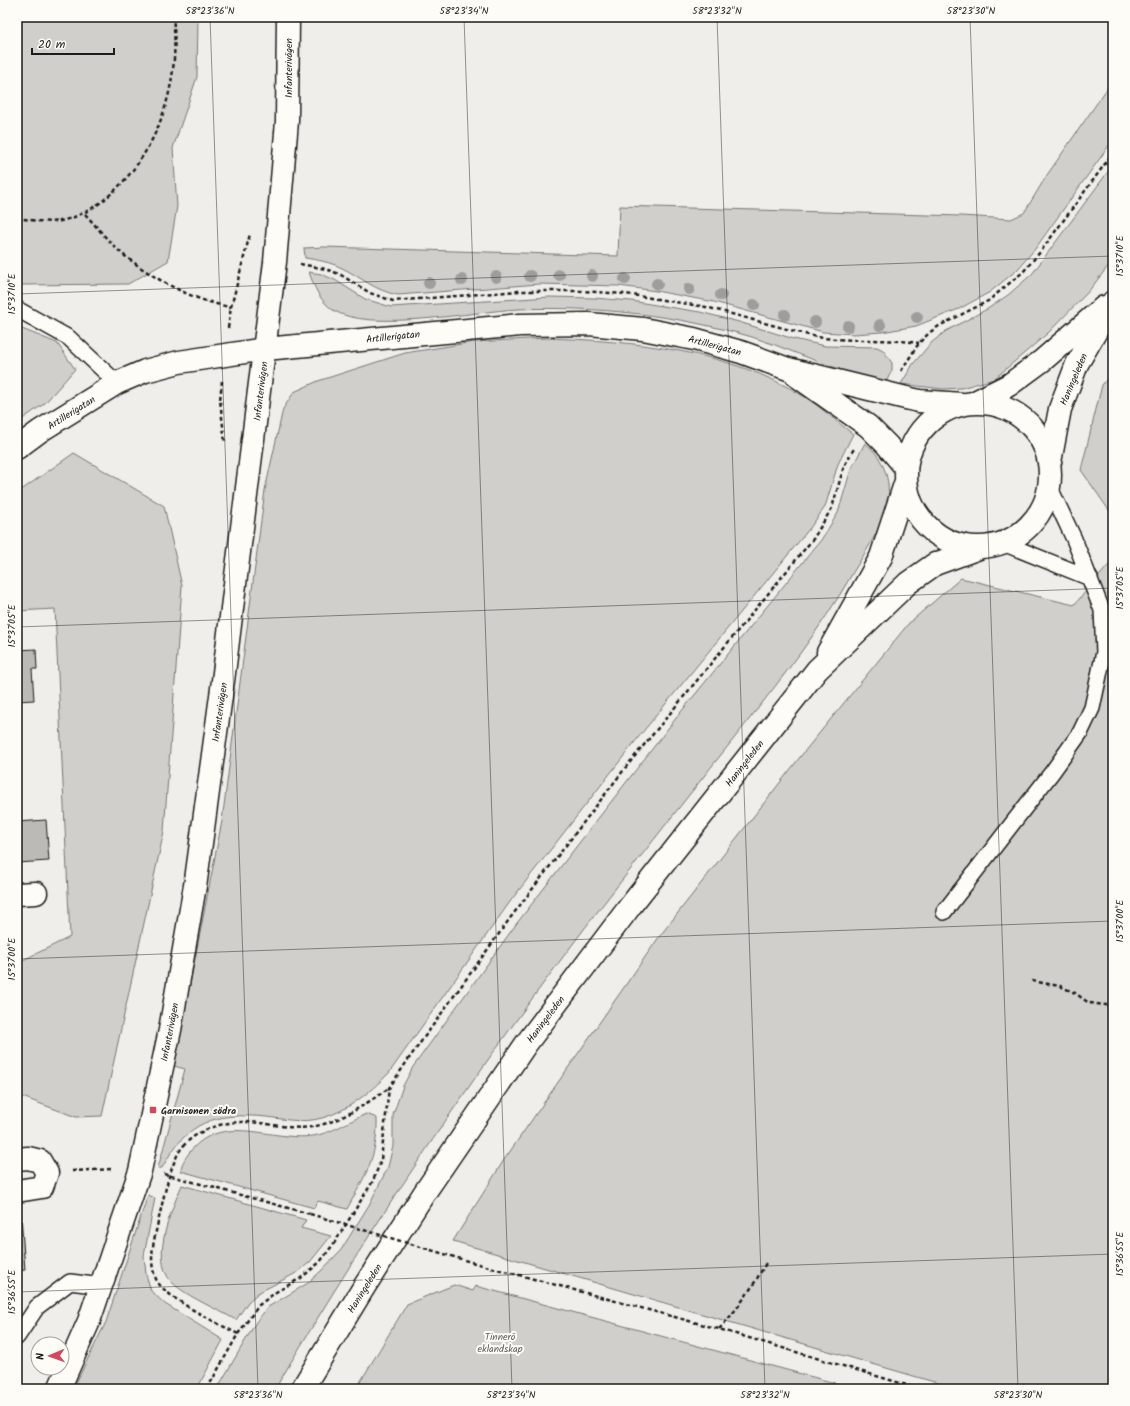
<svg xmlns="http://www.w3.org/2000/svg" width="1130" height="1406" font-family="Kalam,sans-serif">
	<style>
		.green { fill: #d0cfcc; stroke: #767674 }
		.building { fill: #bbbab6; stroke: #1c1c1c }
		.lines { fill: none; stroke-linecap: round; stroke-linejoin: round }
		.lane-casing { stroke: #1c1c1c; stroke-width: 18 }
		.street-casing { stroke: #1c1c1c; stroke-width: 25 }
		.secondary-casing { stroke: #1c1c1c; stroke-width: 25 }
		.path { stroke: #1c1c1c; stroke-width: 2.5; stroke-dasharray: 4 3; stroke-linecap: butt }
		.lane { stroke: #fdfcf7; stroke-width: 15 }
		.street { stroke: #fdfcf7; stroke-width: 22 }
		.secondary { stroke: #fdfcf7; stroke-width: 22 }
		.path-bridge { stroke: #1c1c1c; stroke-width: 2.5; stroke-dasharray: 4 3; stroke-linecap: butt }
		.tree { fill: #9e9d9b }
		.ticks { fill: none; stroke: #1c1c1c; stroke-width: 1; stroke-opacity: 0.45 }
		.poi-dot { fill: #d1495b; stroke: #fdfcf7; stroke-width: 1.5 }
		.labels { text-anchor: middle; stroke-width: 4; stroke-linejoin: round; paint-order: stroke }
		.street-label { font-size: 10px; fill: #1c1c1c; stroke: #fdfcf7 }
		.poi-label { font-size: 10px; font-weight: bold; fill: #1c1c1c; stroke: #fdfcf7; text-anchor: start }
		.park-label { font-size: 10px; fill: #5b5b5a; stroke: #fdfcf7 }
		.neatline { fill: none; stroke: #1c1c1c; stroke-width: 1.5 }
		.ticks-label { font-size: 10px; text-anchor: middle; fill: #1c1c1c }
	</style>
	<rect width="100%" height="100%" fill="#f0eeea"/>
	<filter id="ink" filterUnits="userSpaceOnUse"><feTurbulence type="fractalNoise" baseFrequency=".025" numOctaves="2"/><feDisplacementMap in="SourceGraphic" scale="8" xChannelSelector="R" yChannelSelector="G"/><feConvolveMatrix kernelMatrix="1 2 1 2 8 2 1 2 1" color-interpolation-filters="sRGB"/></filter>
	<g filter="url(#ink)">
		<path class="green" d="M 17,17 L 198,17 L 197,77 L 173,148 L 177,206 L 168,261 L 128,284 L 17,285 Z
			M 1113,80 L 1113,140 L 1035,249 L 1017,270 L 990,292 L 959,309 L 916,326 L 882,332 L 854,334 L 823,332 L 714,302 L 656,291 L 619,286 L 539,284 L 398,295 C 375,291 361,277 342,268 C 330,262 318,260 305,258 L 304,248 L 324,247 L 618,256 L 620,206 L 961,216 L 1011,219 L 1024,213 L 1047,175 Z
			M 1113,165 L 1113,260 L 1088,292 L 1048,333 L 994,379 L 961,388 L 943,389 L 901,384 L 913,364 L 931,343 L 946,331 L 989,308 L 1008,295 L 1032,274 Z
			M 309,272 L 321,274 L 335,280 L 365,299 L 391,307 L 550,297 L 594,298 L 631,301 L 700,312 L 739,322 L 794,339 L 825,346 L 877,347 L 883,350 L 892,363 L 892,370 L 886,382 C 872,378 858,375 845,371 C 813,361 784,347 752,337 C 677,315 597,306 519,309 C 474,311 369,333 333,310 C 320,301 314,287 309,272 Z
			M 17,327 L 57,343 L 75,369 L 45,403 L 17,423 Z
			M 547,338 C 634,341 729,350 805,397 C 822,408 837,422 853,434 L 838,464 L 825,507 L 810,528 L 641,734 L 512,899 L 389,1073 C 368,1094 342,1116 312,1120 C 297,1122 282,1119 267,1117 C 215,1112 187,1121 162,1168 L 158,1168 L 185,1069 L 174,1066 L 222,821 L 265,490 L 283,409 L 294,392 L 318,381 L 405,353 L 474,342 Z
			M 1113,371 L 1113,516 L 1081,470 L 1102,385 Z
			M 865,443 C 885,458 893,485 886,510 C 879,533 863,555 851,576 C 820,630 782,678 744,726 C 698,783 653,841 608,898 C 487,1054 375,1219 275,1389 L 217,1389 L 256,1322 L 268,1307 L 308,1283 L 322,1270 L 341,1250 L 369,1205 L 388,1167 L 393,1146 L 393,1115 L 403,1086 L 413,1067 L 517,923 L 680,713 L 821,540 L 838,513 L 851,469 Z
			M 74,453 L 164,506 L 182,586 L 164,831 L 102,1116 L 76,1117 L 17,1095 L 17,963 L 70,937 L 55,609 L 17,611 L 17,493 Z
			M 1113,560 L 1113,1389 L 958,1389 L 453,1241 L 504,1160 L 659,937 L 804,752 L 909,623 L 961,578 L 1074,605 Z
			M 366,1114 L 377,1118 C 378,1157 365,1176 347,1209 L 318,1201 L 314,1208 L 181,1171 C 181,1164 185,1159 189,1153 C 221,1111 272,1142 313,1136 C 332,1133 349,1121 366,1114 Z
			M 182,1185 L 306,1220 L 301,1228 L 331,1236 L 310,1262 L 298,1272 L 258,1293 L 248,1302 L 236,1320 C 217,1309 194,1300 176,1286 C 147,1264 171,1211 182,1185 Z
			M 148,1195 L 155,1198 L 144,1256 L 146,1274 L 151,1291 L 165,1304 L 223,1340 L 197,1389 L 73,1389 L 106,1322 Z
			M 454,1285 L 473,1291 L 476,1286 L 857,1389 L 356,1389 L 407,1304 Z"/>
		<path class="building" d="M 36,649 L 37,669 L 32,669 L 34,700 L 17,701 L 17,650 Z
			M 46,820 L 49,861 L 17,863 L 17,822 Z
			M 21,1214 L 25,1270 L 17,1271 L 17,1215 Z"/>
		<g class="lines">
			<defs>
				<path id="lane" d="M 17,309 L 69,338 L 117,383
					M 1003,543 L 1090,578
					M 944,912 L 1053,771 L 1080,733 L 1092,708 L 1104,652 L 1102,610 L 1074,539 L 1050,488
					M 17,1337 L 37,1307 L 70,1282 L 102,1286"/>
				<path id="street" d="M 17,448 L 40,431 L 117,383 L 145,371 L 179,362 L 265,349
					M 17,894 L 36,893
					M 17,1159 L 28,1158 L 40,1161 L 47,1173 L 42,1187 L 17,1191"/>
				<path id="secondary" d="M 265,349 L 520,325 L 589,324 L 643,329 L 694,339 L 741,352 L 788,369 L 902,397 L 919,401 L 962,404
					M 797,376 L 868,426 L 887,445 L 906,468
					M906 475a72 72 0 1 1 144 0a72 72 0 1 1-144 0Z
					M 973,403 L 1009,385 L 1043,360 L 1104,307
					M 1050,462 L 1060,409 L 1077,364 L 1113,302
					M 828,652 L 881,557 L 906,481
					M 59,1389 L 89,1321 L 140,1171 L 170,1030 L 196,880 L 223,681 L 275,262 L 287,121 L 288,17
					M 302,1389 L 364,1287 L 425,1192 L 526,1044 L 631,905 L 817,670 L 908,583 L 935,564 L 979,548"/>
			</defs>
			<use href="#lane" class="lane-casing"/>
			<use href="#street" class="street-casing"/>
			<use href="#secondary" class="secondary-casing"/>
			<path class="path" d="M 85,214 C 98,228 110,244 125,256 C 156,280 193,301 231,307
				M 17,218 C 32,220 50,224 65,220 C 87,214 105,201 120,185 C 163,140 180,77 173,17
				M 300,264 L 326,269 L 341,275 L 370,293 L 393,301 L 519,291 L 581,291 L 626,294 L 706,307 L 816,337 C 851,342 885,338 919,343
				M 228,328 L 231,307 L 250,234
				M 901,371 L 919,343 L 929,333 L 939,326 L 988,301 L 1023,272 L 1041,251 L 1113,153
				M 222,381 L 220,400 L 225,443
				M 1032,981 L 1060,986 L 1075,993 L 1089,1003 L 1113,1006
				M 72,1171 L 113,1169
				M 164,1174 L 310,1214
				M 471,1262 L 719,1329 L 920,1389
				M 719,1329 C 738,1309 752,1288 766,1263
				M 238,1334 C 219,1324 163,1297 156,1279 C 148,1260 154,1241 158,1222 C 163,1201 167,1178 176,1158 C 186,1133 220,1121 245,1122 C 267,1122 289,1130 311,1127 C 341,1122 364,1105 389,1088
				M 207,1389 L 238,1334 L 259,1305 L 276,1292 L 301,1278 L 320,1262 L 335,1242 L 373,1181 L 381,1160 L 389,1088 L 410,1057 L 511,917 L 626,767 L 813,539 L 832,508 L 844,466 L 855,447"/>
			<use href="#lane" class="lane"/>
			<use href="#street" class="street"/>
			<use href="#secondary" class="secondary"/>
			<path class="path-bridge" d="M 310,1214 L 471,1262"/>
		</g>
		<g class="tree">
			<circle cx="559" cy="275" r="6"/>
			<circle cx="530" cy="276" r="6"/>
			<circle cx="592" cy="276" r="6"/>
			<circle cx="496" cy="277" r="6"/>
			<circle cx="625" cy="279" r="6"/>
			<circle cx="462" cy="280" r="6"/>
			<circle cx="429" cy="283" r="6"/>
			<circle cx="657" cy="284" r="6"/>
			<circle cx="689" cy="289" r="6"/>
			<circle cx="721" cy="295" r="6"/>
			<circle cx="754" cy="305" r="6"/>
			<circle cx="785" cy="315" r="6"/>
			<circle cx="917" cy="317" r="6"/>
			<circle cx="815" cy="322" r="6"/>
			<circle cx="880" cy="325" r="6"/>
			<circle cx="848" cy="326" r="6"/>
		</g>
	</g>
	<path class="ticks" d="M 210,17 L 258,1389M 464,17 L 512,1389M 717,17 L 765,1389M 970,17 L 1018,1389M 17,294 L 1113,256M 17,627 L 1113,588M 17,959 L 1113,921M 17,1292 L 1113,1254"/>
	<rect class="poi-dot" x="149" y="1106" width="8" height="8" rx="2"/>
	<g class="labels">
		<g class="street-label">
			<text transform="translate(288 68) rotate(-90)" y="4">Infanterivägen</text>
			<text transform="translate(393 336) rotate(-6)" y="4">Artillerigatan</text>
			<text transform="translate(715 345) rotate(15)" y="4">Artillerigatan</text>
			<text transform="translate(1073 379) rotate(-67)" y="4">Haningeleden</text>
			<text transform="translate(260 391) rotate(-83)" y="4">Infanterivägen</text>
			<text transform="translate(71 412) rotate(-32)" y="4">Artillerigatan</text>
			<text transform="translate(219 712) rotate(-82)" y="4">Infanterivägen</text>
			<text transform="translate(744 763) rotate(-52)" y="4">Haningeleden</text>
			<text transform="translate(545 1019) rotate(-53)" y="4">Haningeleden</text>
			<text transform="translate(169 1032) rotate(-79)" y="4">Infanterivägen</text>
			<text transform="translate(364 1288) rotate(-58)" y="4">Haningeleden</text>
		</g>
		<g class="poi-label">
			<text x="161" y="1114">Garnisonen södra</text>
		</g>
		<g class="park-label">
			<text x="500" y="1340">Tinnerö<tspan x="500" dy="12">eklandskap</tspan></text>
		</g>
	</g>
	<rect width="1130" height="1406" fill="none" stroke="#fdfcf7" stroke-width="44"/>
	<g transform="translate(50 1356) rotate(268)"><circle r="19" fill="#fdfcf7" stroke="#a3a29f"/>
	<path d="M0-3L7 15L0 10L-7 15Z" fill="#d1495b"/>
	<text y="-6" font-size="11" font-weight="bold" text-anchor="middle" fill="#1c1c1c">N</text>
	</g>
	<path d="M32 48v6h82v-6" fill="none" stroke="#1c1c1c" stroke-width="2"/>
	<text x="38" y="48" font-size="12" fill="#1c1c1c" stroke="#fdfcf7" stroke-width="3" paint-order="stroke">20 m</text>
	<rect x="22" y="22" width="1086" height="1362" class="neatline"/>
	<g class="ticks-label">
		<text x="210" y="14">58°23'36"N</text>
		<text x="464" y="14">58°23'34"N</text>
		<text x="717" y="14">58°23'32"N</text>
		<text x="971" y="14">58°23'30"N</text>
		<text transform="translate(1119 256) rotate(-90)" y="4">15°37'10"E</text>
		<text transform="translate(11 294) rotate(-90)" y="4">15°37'10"E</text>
		<text transform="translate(1119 588) rotate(-90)" y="4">15°37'05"E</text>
		<text transform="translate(11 626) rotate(-90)" y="4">15°37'05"E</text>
		<text transform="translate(1119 921) rotate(-90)" y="4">15°37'00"E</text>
		<text transform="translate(11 959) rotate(-90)" y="4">15°37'00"E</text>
		<text transform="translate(1119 1254) rotate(-90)" y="4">15°36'55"E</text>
		<text transform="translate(11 1292) rotate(-90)" y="4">15°36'55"E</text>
		<text x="258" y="1398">58°23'36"N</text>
		<text x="511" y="1398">58°23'34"N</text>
		<text x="765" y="1398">58°23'32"N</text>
		<text x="1018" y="1398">58°23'30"N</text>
	</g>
</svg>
